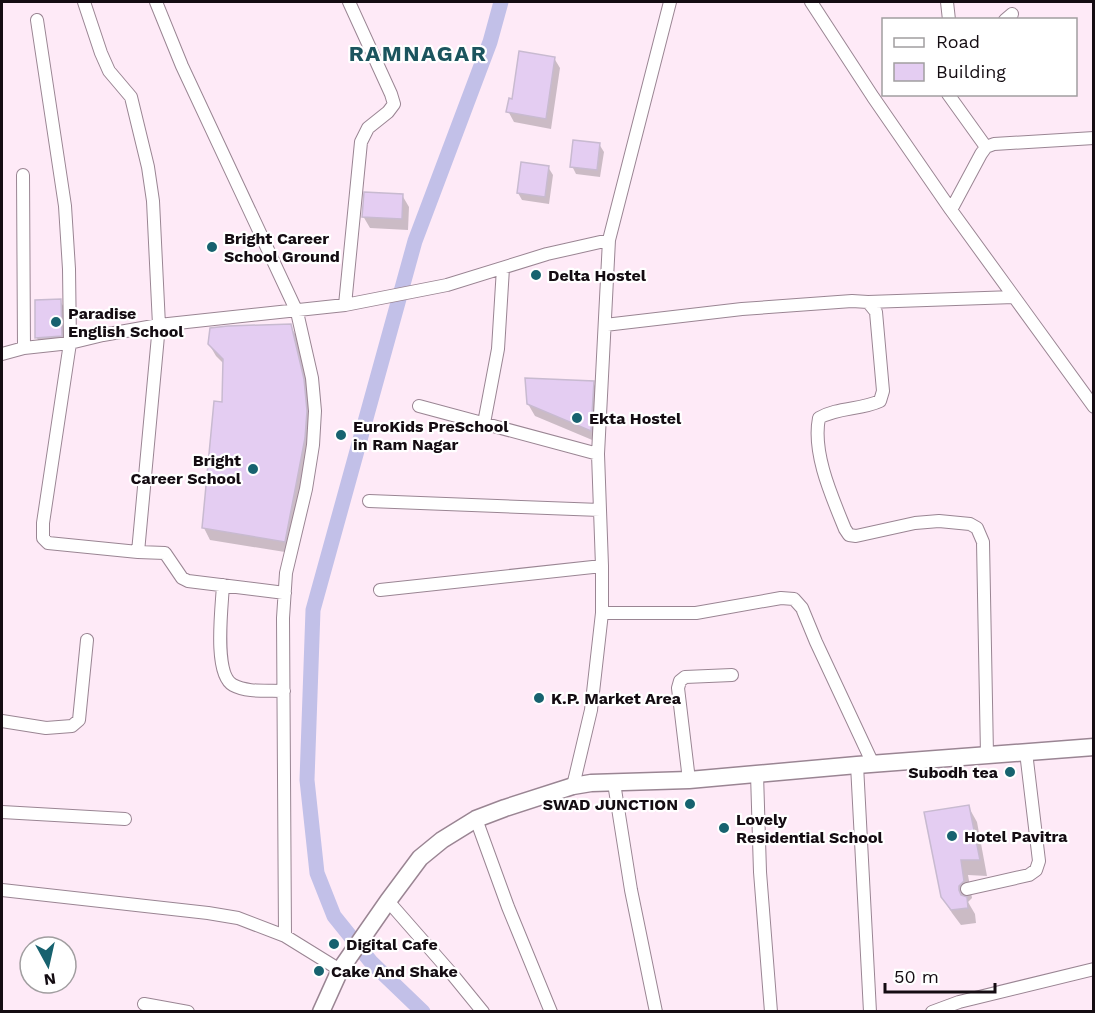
<svg xmlns="http://www.w3.org/2000/svg" width="1095" height="1013" font-family="'Work Sans',sans-serif">
	<style>
		.shadow { fill: #0003 }
		.lines { fill: none; stroke-linecap: round; stroke-linejoin: round }
		.canal { stroke: #c2c0e8; stroke-width: 15 }
		.building { fill: #e4cdf2; stroke: #c8bad0; stroke-width: 1.5 }
		.minor-casing { stroke: #9a8593; stroke-width: 14 }
		.tertiary-casing { stroke: #9a8593; stroke-width: 19 }
		.minor { stroke: #fff; stroke-width: 12 }
		.tertiary { stroke: #fff; stroke-width: 16 }
		.poi-dot { fill: #17626f; stroke: #fff; stroke-width: 2 }
		.labels { text-anchor: middle; stroke-width: 4.5; stroke-linejoin: round; paint-order: stroke }
		.poi-label { font-size: 16px; font-weight: bold; fill: #140c12; stroke: #fff; text-anchor: start }
		.district-label { font-size: 22px; font-weight: bold; letter-spacing: 1.5px; fill: #1b545e; stroke: #fff }
	</style>
	<rect width="100%" height="100%" fill="#feeaf7"/>
	<path class="shadow" d="M 554,58 L 560,68 L 551,129 L 514,122 L 508,111 L 513,100 Z
		M 599,144 L 604,152 L 600,177 L 576,174 L 572,166 Z
		M 548,167 L 553,175 L 549,204 L 522,200 L 518,193 Z
		M 402,195 L 409,207 L 408,230 L 370,228 L 363,216 Z
		M 37,301 L 60,301 L 67,312 L 67,347 L 43,350 L 37,338 Z
		M 290,326 L 297,337 L 310,392 L 313,424 L 291,553 L 210,540 L 204,528 L 223,403 L 224,364 L 216,356 L 209,344 Z
		M 593,382 L 599,394 L 597,442 L 535,416 L 528,404 Z
		M 968,806 L 977,822 L 987,876 L 968,875 L 972,898 L 968,902 L 975,914 L 976,923 L 961,925 L 952,913 L 942,897 Z"/>
	<g class="lines">
		<path class="canal" d="M 423,1012 L 371,962 L 334,916 L 317,873 L 307,780 L 313,610 L 415,241 L 490,42 L 501,2"/>
	</g>
	<path class="building" d="M 519,51 L 555,57 L 546,119 L 506,112 L 509,98 L 512,99 Z
		M 573,140 L 600,143 L 597,170 L 570,167 Z
		M 521,162 L 549,166 L 545,197 L 517,193 Z
		M 364,192 L 403,194 L 402,219 L 362,217 Z
		M 61,299 L 62,336 L 35,338 L 35,300 Z
		M 291,324 L 304,379 L 307,411 L 305,438 L 285,542 L 202,528 L 214,401 L 222,402 L 223,359 L 208,344 L 210,328 L 228,326 Z
		M 525,378 L 594,381 L 591,431 L 527,404 Z
		M 969,805 L 980,860 L 961,860 L 964,881 L 959,886 L 959,890 L 961,895 L 967,897 L 968,908 L 951,910 L 941,897 L 924,812 Z"/>
	<g class="lines">
		<defs>
			<path id="minor" d="M 156,2 L 182,66 L 297,312 L 312,378 L 315,411 L 313,445 L 306,489 L 286,573 L 283,618 L 285,936
				M 811,2 L 873,97 L 951,210 L 1094,407
				M 947,2 L 949,20
				M 37,20 L 65,206 L 69,269 L 70,343 L 43,523 L 43,538 L 48,543 L 138,552 L 159,325 L 153,201 L 148,167 L 131,97 L 109,71 L 101,53 L 84,2
				M 1005,20 L 1012,14
				M 948,94 L 986,147
				M 23,175 L 24,348
				M 951,210 L 981,154 L 986,147 L 994,144 L 1094,138
				M 868,302 L 1014,297
				M 345,305 L 361,142 L 368,128 L 388,112 L 394,104 L 391,94 L 349,2
				M 605,325 L 742,309 L 852,301 L 868,302 L 876,312 L 883,391 L 880,401 C 861,410 838,407 819,418 C 812,453 832,497 845,529 L 849,535 L 856,536 L 915,523 L 939,521 L 970,524 L 977,528 L 983,542 L 987,755
				M 2,354 L 24,348 L 70,343 L 103,335 L 159,325 L 345,305 L 447,285 L 547,254 L 609,240
				M 419,406 L 598,454
				M 484,423 L 498,349 L 503,268
				M 369,501 L 600,510
				M 138,552 L 165,553 L 182,578 L 188,581 L 285,593
				M 223,585 C 222,606 213,674 233,685 C 248,693 267,690 284,691
				M 380,590 L 602,566
				M 602,613 L 696,613 L 781,598 L 794,599 L 802,608 L 816,642 L 873,764
				M 2,721 L 46,728 L 72,726 L 79,720 L 87,640
				M 857,765 L 870,1012
				M 757,774 L 760,872 L 771,1012
				M 689,780 L 678,688 L 680,681 L 685,677 L 732,675
				M 614,783 L 631,890 L 656,1012
				M 573,786 L 591,710 L 602,613 L 602,566 L 598,454 L 609,240 L 670,2
				M 2,812 L 125,819
				M 476,819 L 508,907 L 551,1012
				M 967,889 L 1029,875 L 1036,870 L 1039,861 L 1026,752
				M 2,890 L 208,913 L 238,918 L 285,936 L 340,970
				M 388,901 L 452,974 L 483,1012
				M 144,1004 L 188,1012
				M 932,1012 L 959,1002 L 1094,969"/>
			<path id="tertiary" d="M 321,1012 L 340,970 L 388,901 L 420,858 L 442,840 L 476,819 L 505,808 L 573,786 L 591,783 L 689,780 L 857,765 L 1094,747"/>
		</defs>
		<use href="#minor" class="minor-casing"/>
		<use href="#tertiary" class="tertiary-casing"/>
		<use href="#minor" class="minor"/>
		<use href="#tertiary" class="tertiary"/>
	</g>
	<g class="poi-dot">
		<circle cx="212" cy="247" r="6"/>
		<circle cx="536" cy="275" r="6"/>
		<circle cx="56" cy="322" r="6"/>
		<circle cx="577" cy="418" r="6"/>
		<circle cx="341" cy="435" r="6"/>
		<circle cx="253" cy="469" r="6"/>
		<circle cx="539" cy="698" r="6"/>
		<circle cx="1010" cy="772" r="6"/>
		<circle cx="690" cy="804" r="6"/>
		<circle cx="724" cy="828" r="6"/>
		<circle cx="952" cy="836" r="6"/>
		<circle cx="334" cy="944" r="6"/>
		<circle cx="319" cy="971" r="6"/>
	</g>
	<g class="labels">
		<g class="poi-label">
			<text x="224" y="244">Bright Career<tspan x="224" dy="18">School Ground</tspan></text>
			<text x="548" y="281">Delta Hostel</text>
			<text x="68" y="319">Paradise<tspan x="68" dy="18">English School</tspan></text>
			<text x="589" y="424">Ekta Hostel</text>
			<text x="353" y="432">EuroKids PreSchool<tspan x="353" dy="18">in Ram Nagar</tspan></text>
			<text x="241" y="466" text-anchor="end">Bright<tspan x="241" dy="18">Career School</tspan></text>
			<text x="551" y="704">K.P. Market Area</text>
			<text x="998" y="778" text-anchor="end">Subodh tea</text>
			<text x="678" y="810" text-anchor="end">SWAD JUNCTION</text>
			<text x="736" y="825">Lovely<tspan x="736" dy="18">Residential School</tspan></text>
			<text x="964" y="842">Hotel Pavitra</text>
			<text x="346" y="950">Digital Cafe</text>
			<text x="331" y="977">Cake And Shake</text>
		</g>
		<g class="district-label">
			<text x="418" y="61">RAMNAGAR</text>
		</g>
	</g>
	<rect width="1095" height="1013" fill="none" stroke="#140c12" stroke-width="6"/>
	<rect x="882" y="18" width="195" height="78" fill="#ffffff" stroke="#a19ea0" stroke-width="1.5"/>
	<rect x="894" y="38" width="30" height="9" fill="#ffffff" stroke="#a19ea0" stroke-width="1.5"/>
	<text x="936" y="48" font-size="18" fill="#140c12">Road</text>
	<rect x="894" y="63" width="30" height="18" fill="#e4cdf2" stroke="#a19ea0" stroke-width="1.5"/>
	<text x="936" y="78" font-size="18" fill="#140c12">Building</text>
	<g transform="translate(48 965) rotate(172)"><circle r="28" fill="#ffffff" stroke="#a19ea0" stroke-width="1.5"/>
	<path d="M0-4.5L10 22L0 15L-10 22Z" fill="#17626f"/>
	<text y="-9" font-size="16" font-weight="bold" text-anchor="middle" fill="#140c12">N</text>
	</g>
	<path d="M885 983v9h110v-9" fill="none" stroke="#140c12" stroke-width="3"/>
	<text x="894" y="983" font-size="18" fill="#140c12" stroke="#ffffff" stroke-width="4.5" paint-order="stroke">50 m</text>
</svg>
